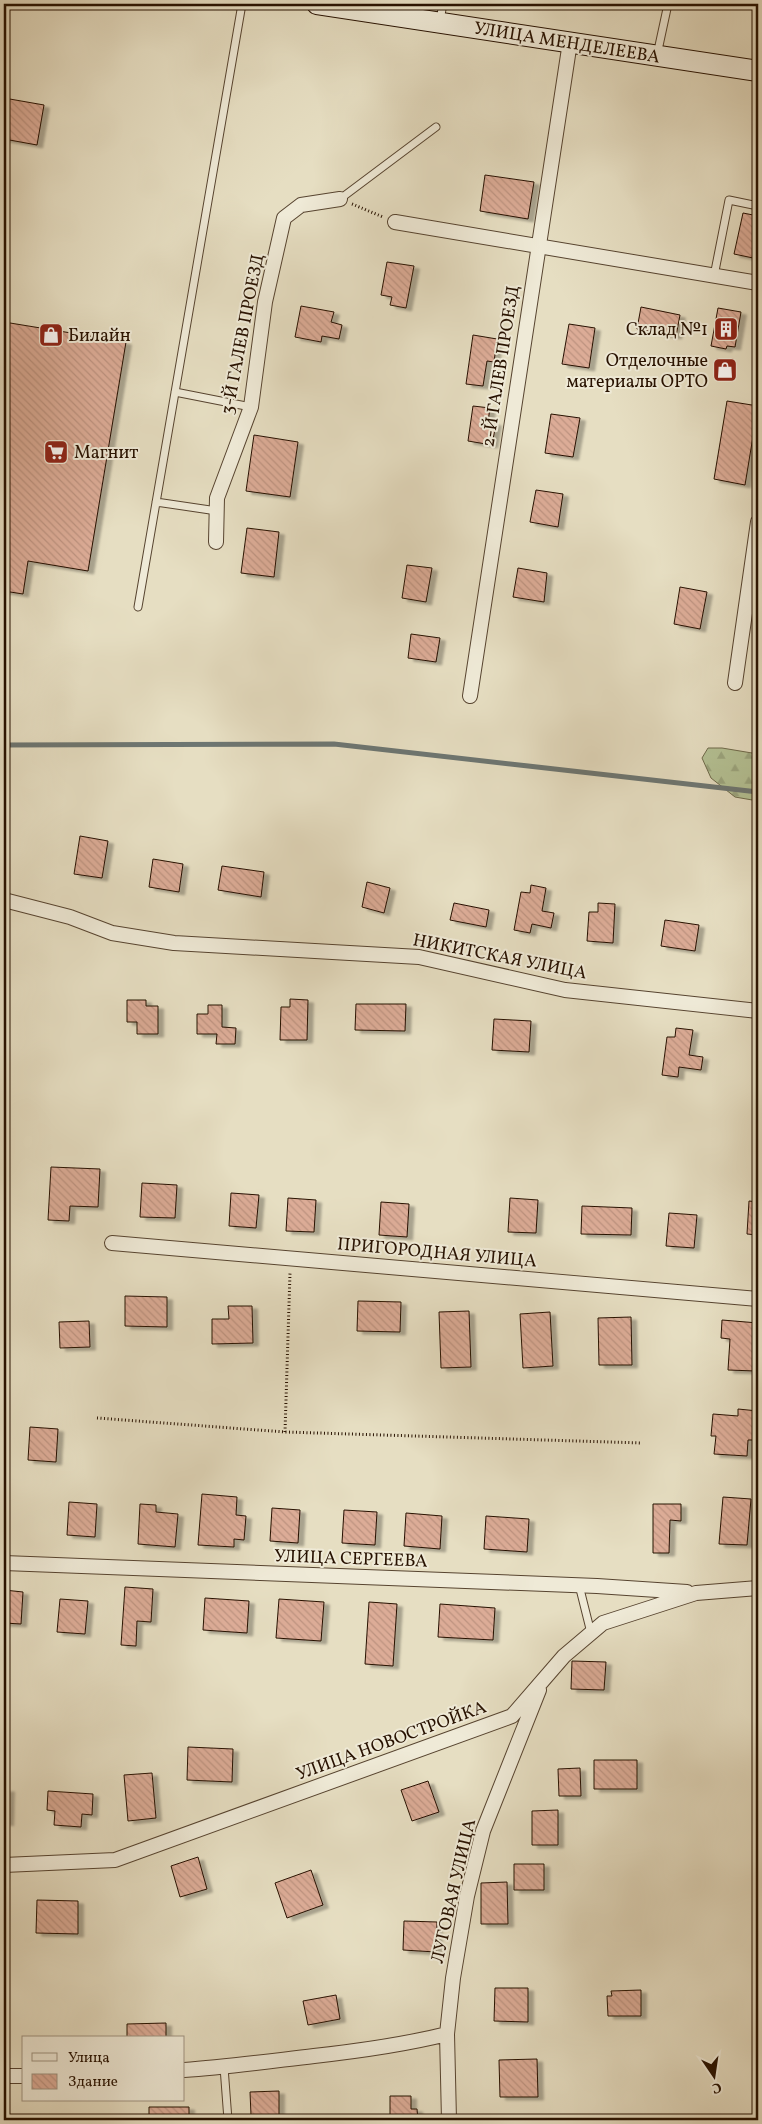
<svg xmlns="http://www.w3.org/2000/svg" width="762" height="2124" font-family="Vollkorn,serif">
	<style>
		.forest { fill: url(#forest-firs); stroke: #6e694a }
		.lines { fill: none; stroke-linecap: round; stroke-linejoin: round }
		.stream { stroke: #6d7672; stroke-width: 5 }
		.building { fill: url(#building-back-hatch); stroke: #271100; filter: url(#shadow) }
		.lane-casing { stroke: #574430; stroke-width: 9 }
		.street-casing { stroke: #574430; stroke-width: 16 }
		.secondary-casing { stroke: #271100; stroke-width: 22 }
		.path { stroke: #271100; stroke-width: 3; stroke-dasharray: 1 2.5; stroke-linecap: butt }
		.lane { stroke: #efead7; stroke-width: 7 }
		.street { stroke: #efead7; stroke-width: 14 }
		.secondary { stroke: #efead7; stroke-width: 20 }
		.labels { text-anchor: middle; stroke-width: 4; stroke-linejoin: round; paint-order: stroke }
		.street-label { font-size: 18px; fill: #271100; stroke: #efead7 }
		.poi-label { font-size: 18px; fill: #271100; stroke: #efead7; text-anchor: end }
	</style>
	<defs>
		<pattern id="forest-firs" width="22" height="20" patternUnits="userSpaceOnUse" patternTransform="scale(1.25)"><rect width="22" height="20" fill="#b4c194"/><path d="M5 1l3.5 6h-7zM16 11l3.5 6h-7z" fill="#9ba57e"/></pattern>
		<pattern id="building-back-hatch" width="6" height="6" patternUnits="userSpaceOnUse" patternTransform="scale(1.25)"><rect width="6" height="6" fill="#dcac97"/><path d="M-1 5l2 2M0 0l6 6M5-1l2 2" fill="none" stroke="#bd9380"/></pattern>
		<filter id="shadow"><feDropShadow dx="5.5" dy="3" stdDeviation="1" flood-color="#0004"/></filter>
	</defs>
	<rect width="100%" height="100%" fill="#e6dec2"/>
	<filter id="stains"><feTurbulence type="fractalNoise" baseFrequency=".004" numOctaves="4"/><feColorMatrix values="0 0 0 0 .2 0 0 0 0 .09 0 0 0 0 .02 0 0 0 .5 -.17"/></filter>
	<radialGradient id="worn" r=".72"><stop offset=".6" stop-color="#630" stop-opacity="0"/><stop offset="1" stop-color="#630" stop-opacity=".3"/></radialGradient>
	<path class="forest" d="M 708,748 L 722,748 L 758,754 L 758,801 L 735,797 L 711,778 L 702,758 Z"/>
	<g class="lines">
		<path class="stream" d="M 4,745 L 334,744 L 758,792"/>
	</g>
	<path class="building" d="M 4,98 L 44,105 L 37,145 L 4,139 Z
		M 485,175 L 534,182 L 528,219 L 480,211 Z
		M 743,213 L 758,216 L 758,259 L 734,254 Z
		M 387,262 L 414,266 L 406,308 L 390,305 L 392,297 L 381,295 Z
		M 301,306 L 334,312 L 331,322 L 342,325 L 339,339 L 322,336 L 321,342 L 295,337 Z
		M 641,307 L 680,315 L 676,336 L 637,329 Z
		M 718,308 L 741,312 L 735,347 L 727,346 L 726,349 L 711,346 Z
		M 4,322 L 126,342 L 88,571 L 28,561 L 23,594 L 4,591 Z
		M 569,324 L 595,328 L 589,368 L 562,364 Z
		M 473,335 L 497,339 L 494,362 L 487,361 L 483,386 L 466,384 Z
		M 727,401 L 758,406 L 745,485 L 714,479 Z
		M 473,406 L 490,408 L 488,422 L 496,423 L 492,445 L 468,441 Z
		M 551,414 L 580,418 L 573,457 L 545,453 Z
		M 254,435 L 298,442 L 290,497 L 246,491 Z
		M 536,490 L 563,494 L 558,527 L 530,522 Z
		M 247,528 L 279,532 L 274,577 L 241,573 Z
		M 407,565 L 432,568 L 426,602 L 402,598 Z
		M 518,568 L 547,573 L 544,602 L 513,597 Z
		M 680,587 L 707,592 L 700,629 L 674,624 Z
		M 411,634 L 440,638 L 436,662 L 408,658 Z
		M 80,836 L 108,841 L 102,878 L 74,874 Z
		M 153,859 L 183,864 L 179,892 L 149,887 Z
		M 222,866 L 264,872 L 261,897 L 218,890 Z
		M 367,882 L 390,888 L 384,913 L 362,907 Z
		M 531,885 L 546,888 L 542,911 L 554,913 L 551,928 L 532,924 L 530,933 L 514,930 L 521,892 L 530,893 Z
		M 454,903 L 489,910 L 486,927 L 450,920 Z
		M 598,903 L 615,904 L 613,943 L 587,941 L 589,912 L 598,912 Z
		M 665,920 L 699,925 L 695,951 L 661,946 Z
		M 290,999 L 308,1000 L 307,1040 L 280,1040 L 281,1007 L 290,1007 Z
		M 127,1000 L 146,1000 L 146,1006 L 158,1006 L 158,1034 L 137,1034 L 137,1022 L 127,1022 Z
		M 356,1004 L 406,1004 L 405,1031 L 355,1030 Z
		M 208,1005 L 222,1005 L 222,1027 L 236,1028 L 235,1044 L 216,1044 L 217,1034 L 197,1034 L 197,1014 L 208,1014 Z
		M 494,1019 L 531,1021 L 529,1052 L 492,1050 Z
		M 676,1028 L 693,1030 L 689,1055 L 703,1057 L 701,1070 L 679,1067 L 678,1077 L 662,1075 L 667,1037 L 675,1037 Z
		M 51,1167 L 100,1169 L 98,1207 L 70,1206 L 69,1221 L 48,1220 Z
		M 142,1183 L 177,1185 L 175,1218 L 140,1217 Z
		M 231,1193 L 259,1195 L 256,1228 L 229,1226 Z
		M 288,1198 L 316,1200 L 314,1232 L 286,1231 Z
		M 510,1198 L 538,1200 L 536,1233 L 508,1232 Z
		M 749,1201 L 758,1202 L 758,1235 L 747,1234 Z
		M 381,1202 L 409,1204 L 407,1237 L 379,1235 Z
		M 582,1206 L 632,1208 L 631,1235 L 581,1234 Z
		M 669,1213 L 697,1215 L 694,1248 L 666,1246 Z
		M 125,1296 L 167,1297 L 167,1327 L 125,1326 Z
		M 358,1301 L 401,1302 L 400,1332 L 357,1331 Z
		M 228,1306 L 252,1306 L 253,1343 L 212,1344 L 212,1319 L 229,1319 Z
		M 469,1311 L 471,1367 L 441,1368 L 439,1312 Z
		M 550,1312 L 553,1366 L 523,1368 L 520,1314 Z
		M 631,1317 L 632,1365 L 599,1365 L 598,1318 Z
		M 722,1320 L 758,1323 L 756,1371 L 728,1370 L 730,1339 L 721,1338 Z
		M 89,1321 L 90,1347 L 60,1348 L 59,1322 Z
		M 738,1409 L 758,1411 L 756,1440 L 748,1440 L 747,1456 L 714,1454 L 716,1436 L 711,1436 L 713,1414 L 738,1416 Z
		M 30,1427 L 58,1429 L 56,1462 L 28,1460 Z
		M 202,1494 L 237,1497 L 236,1515 L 246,1516 L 244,1540 L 234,1539 L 234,1547 L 198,1545 Z
		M 723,1497 L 751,1499 L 747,1545 L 719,1544 Z
		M 69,1502 L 97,1504 L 95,1537 L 67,1535 Z
		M 140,1504 L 156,1505 L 156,1512 L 178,1514 L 175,1547 L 138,1544 Z
		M 653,1504 L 681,1504 L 681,1521 L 670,1520 L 669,1553 L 653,1553 Z
		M 272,1508 L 300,1510 L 298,1543 L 270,1541 Z
		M 344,1510 L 377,1512 L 375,1545 L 342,1543 Z
		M 406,1513 L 442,1516 L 440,1549 L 404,1546 Z
		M 486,1516 L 529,1519 L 527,1552 L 484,1549 Z
		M 125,1587 L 153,1589 L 151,1622 L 137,1621 L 136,1646 L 121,1645 Z
		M 4,1590 L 23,1592 L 21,1624 L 4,1623 Z
		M 205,1598 L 249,1601 L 247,1633 L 203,1630 Z
		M 60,1599 L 88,1601 L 85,1634 L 57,1632 Z
		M 279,1599 L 324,1602 L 321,1641 L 276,1638 Z
		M 369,1602 L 397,1604 L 393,1666 L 365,1664 Z
		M 440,1604 L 495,1608 L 493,1640 L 438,1637 Z
		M 572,1661 L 606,1662 L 604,1690 L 571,1689 Z
		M 188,1747 L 233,1749 L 232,1782 L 187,1780 Z
		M 594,1760 L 637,1760 L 637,1789 L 594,1789 Z
		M 580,1768 L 581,1796 L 559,1796 L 558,1769 Z
		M 152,1773 L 156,1818 L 128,1821 L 124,1775 Z
		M 428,1781 L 439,1812 L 412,1821 L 401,1790 Z
		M 4,1789 L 9,1789 L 8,1823 L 4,1822 Z
		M 48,1791 L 93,1794 L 92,1815 L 82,1814 L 81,1827 L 54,1825 L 55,1811 L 47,1810 Z
		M 558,1810 L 558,1845 L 532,1845 L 532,1811 Z
		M 198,1857 L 207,1889 L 180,1897 L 171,1866 Z
		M 514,1864 L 544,1864 L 544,1890 L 514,1890 Z
		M 311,1870 L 323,1905 L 287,1918 L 275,1883 Z
		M 507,1882 L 508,1924 L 481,1924 L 481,1883 Z
		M 37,1900 L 78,1901 L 78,1934 L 36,1933 Z
		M 404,1921 L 437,1922 L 436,1952 L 403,1950 Z
		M 495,1988 L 528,1988 L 528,2022 L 494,2021 Z
		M 641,1990 L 641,2016 L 608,2016 L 607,1996 L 612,1996 L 611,1991 Z
		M 336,1995 L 340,2019 L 308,2025 L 303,2001 Z
		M 166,2023 L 166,2038 L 127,2038 L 127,2024 Z
		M 537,2059 L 538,2097 L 500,2097 L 499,2060 Z
		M 279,2091 L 279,2115 L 251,2115 L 250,2092 Z
		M 390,2096 L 411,2096 L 411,2109 L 417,2109 L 418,2120 L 390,2120 Z
		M 149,2107 L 189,2107 L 189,2120 L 149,2120 Z
		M 71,2117 L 71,2120 L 37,2120 L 37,2118 Z
		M 549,2118 L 573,2118 L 573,2120 L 549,2120 Z"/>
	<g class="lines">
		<defs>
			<path id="lane" d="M 440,20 L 443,4
				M 657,55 L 668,4
				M 340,199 L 436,127
				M 714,276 L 729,200 L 758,206
				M 175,392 L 251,407
				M 156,502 L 217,511
				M 138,607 L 242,4
				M 579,1585 L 591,1633
				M 224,2067 L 228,2120"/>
			<path id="street" d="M 395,222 L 758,283
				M 216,542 L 217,498 L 251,407 L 265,302 L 284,218 L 301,205 L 340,199
				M 735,683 L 758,522
				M 470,696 L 570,42
				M 4,900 L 70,917 L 112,933 L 174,943 L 419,957 L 565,990 L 758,1011
				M 112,1243 L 758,1299
				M 4,1563 L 597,1586 L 687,1592
				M 4,1865 L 115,1860 L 512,1716 L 564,1656 L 603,1623 L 696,1593 L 758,1588
				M 184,2070 C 227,2067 271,2061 314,2056 C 359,2051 403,2045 447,2034
				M 4,2076 L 24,2076
				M 449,2120 L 447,2034 L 453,1978 L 467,1896 L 483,1831 L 539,1690"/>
			<path id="secondary" d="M 317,4 L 758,71"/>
		</defs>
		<use href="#lane" class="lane-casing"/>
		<use href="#street" class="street-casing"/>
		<use href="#secondary" class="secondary-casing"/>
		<path class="path" d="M 352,204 L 383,217
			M 97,1418 L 285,1432 L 642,1443
			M 285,1432 L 290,1273"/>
		<use href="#lane" class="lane"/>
		<use href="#street" class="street"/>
		<use href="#secondary" class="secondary"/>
	</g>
	<defs>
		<symbol id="building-square" viewBox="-11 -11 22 22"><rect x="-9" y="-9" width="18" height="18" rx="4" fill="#8f2418" stroke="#efead7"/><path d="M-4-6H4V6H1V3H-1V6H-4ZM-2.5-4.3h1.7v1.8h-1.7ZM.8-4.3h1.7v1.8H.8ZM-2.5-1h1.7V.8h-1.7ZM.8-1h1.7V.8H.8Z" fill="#fff"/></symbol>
		<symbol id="shop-square" viewBox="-11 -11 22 22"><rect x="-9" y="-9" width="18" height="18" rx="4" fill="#8f2418" stroke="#efead7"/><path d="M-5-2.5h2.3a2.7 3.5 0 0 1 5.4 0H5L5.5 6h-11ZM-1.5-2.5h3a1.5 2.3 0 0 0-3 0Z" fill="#fff"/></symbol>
		<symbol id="supermarket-square" viewBox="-11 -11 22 22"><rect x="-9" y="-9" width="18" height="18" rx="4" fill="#8f2418" stroke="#efead7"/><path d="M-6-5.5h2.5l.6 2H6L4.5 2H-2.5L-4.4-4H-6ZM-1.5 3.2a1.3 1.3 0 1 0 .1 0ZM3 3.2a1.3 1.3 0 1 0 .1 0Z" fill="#fff"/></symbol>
	</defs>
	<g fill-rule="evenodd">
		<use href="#building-square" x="712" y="315" width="28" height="28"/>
		<use href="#shop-square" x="37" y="321" width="28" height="28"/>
		<use href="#shop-square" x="711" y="356" width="28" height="28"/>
		<use href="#supermarket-square" x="42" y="438" width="28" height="28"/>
	</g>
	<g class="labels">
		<g class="street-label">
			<text transform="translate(567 42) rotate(9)" y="6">УЛИЦА МЕНДЕЛЕЕВА</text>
			<text transform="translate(242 334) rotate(-79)" y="6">3-Й ГАЛЕВ ПРОЕЗД</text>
			<text transform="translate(500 366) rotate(-81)" y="6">2-Й ГАЛЕВ ПРОЕЗД</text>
			<text transform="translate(500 956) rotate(11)" y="6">НИКИТСКАЯ УЛИЦА</text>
			<text transform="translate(437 1252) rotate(5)" y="6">ПРИГОРОДНАЯ УЛИЦА</text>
			<text transform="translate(351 1558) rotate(2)" y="6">УЛИЦА СЕРГЕЕВА</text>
			<text transform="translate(391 1740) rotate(-20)" y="6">УЛИЦА НОВОСТРОЙКА</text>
			<text transform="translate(453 1891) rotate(-77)" y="6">ЛУГОВАЯ УЛИЦА</text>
		</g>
		<g class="poi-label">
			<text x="708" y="335">Склад №1</text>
			<text x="68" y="341" text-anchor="start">Билайн</text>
			<text x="708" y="366">Отделочные<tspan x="708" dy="21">материалы ОРТО</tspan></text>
			<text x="74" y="458" text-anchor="start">Магнит</text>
		</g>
	</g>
	<rect width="762" height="2124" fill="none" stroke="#e6dec2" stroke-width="20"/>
	<rect x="5" y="5" width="752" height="2114" fill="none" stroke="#271100" stroke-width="2.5"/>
	<rect x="10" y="10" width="742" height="2104" fill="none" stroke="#271100"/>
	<rect x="22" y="2036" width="162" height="65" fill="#efead7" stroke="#9f9381"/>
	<rect x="32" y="2053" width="25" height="8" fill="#efead7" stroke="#9f9381"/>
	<text x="68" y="2062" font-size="15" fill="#271100">Улица</text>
	<rect x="32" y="2074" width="25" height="15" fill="url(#building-back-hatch)" stroke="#9f9381"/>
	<text x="68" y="2086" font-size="15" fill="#271100">Здание</text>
	<g transform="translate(714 2076) rotate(167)" stroke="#efead7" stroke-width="4" paint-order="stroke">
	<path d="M0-4L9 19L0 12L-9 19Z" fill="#271100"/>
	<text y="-8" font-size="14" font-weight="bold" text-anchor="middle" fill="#271100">С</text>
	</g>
	<rect width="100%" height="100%" filter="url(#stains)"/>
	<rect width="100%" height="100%" fill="url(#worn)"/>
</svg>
